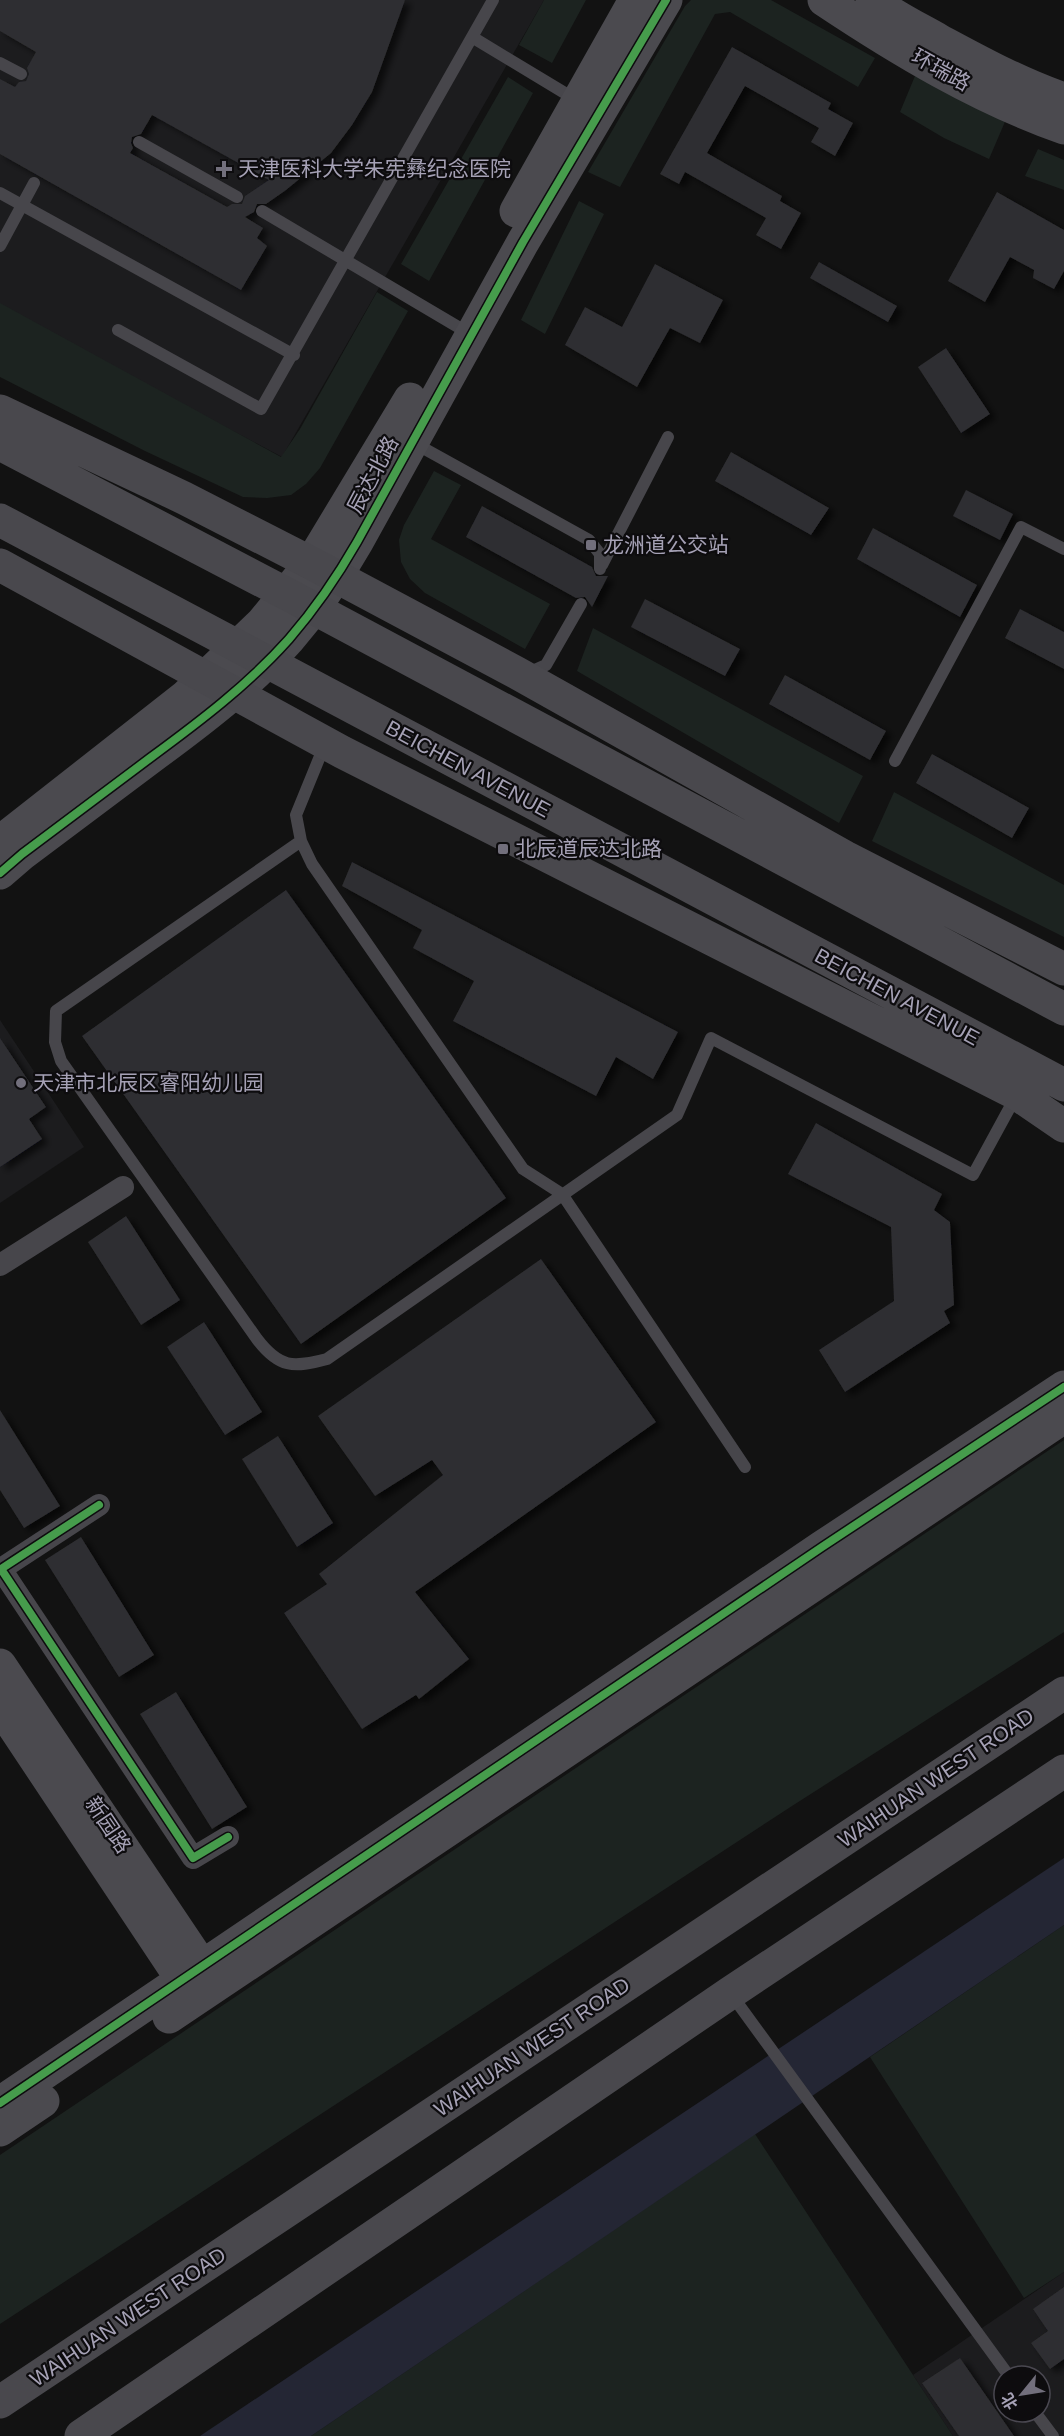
<svg xmlns="http://www.w3.org/2000/svg" width="1064" height="2436" font-family="Arial,'Noto Sans SC',sans-serif">
	<style>
		.built { fill: #1c1c1e; fill-rule: evenodd }
		.green { fill: #1c2320 }
		.water { fill: #242634 }
		.building { fill: #2e2e31; fill-rule: evenodd; filter: url(#shadow) }
		.lines { fill: none; stroke-linecap: round; stroke-linejoin: round }
		.lane { stroke: #47464b; stroke-width: 12 }
		.street { stroke: #47464b; stroke-width: 22 }
		.secondary { stroke: #4b4a4f; stroke-width: 33 }
		.primary { stroke: #49484d; stroke-width: 33 }
		.highway { stroke: #49484d; stroke-width: 33 }
		.cycleway-casing { stroke: #0d0c0e; stroke-width: 11 }
		.cycleway { stroke: #469c4c; stroke-width: 8 }
		.poi-dot { fill: #726f7c; stroke: #0d0c0e; stroke-width: 2 }
		.labels { text-anchor: middle; stroke-width: 4.5; stroke-linejoin: round; paint-order: stroke }
		.street-label { font-size: 21px; fill: #a5a1b5; stroke: #0d0c0e }
		.poi-label { font-size: 21px; fill: #a5a1b5; stroke: #0d0c0e; text-anchor: start }
	</style>
	<defs>
		<filter id="shadow"><feDropShadow dx="6" dy="4" stdDeviation="3" flood-color="#0009"/></filter>
	</defs>
	<rect width="100%" height="100%" fill="#121212"/>
	<path class="built" d="M 0,0 L 544,0 L 282,457 L 0,307 Z
		M 0,1020 L 84,1147 L 0,1203 Z
		M 1064,2272 L 1064,2436 L 953,2436 L 913,2375 ZM 1004,2376 L 1040,2376 L 1040,2412 L 1004,2412 Z"/>
	<path class="green" d="M 544,0 L 586,0 L 552,63 L 519,45 Z
		M 691,0 L 771,0 L 875,58 L 858,87 L 730,12 L 715,14 L 620,187 L 588,172 L 685,6 Z
		M 915,76 L 1007,117 L 989,159 L 944,138 L 900,112 Z
		M 508,77 L 533,93 L 429,281 L 401,264 Z
		M 1038,149 L 1064,160 L 1064,190 L 1025,176 Z
		M 579,201 L 604,214 L 545,334 L 521,320 Z
		M 377,292 L 408,311 L 320,468 L 306,484 L 291,495 L 267,498 L 243,497 L 145,451 L 0,377 L 0,303 L 281,457 L 300,429 Z
		M 434,471 L 461,485 L 431,539 L 550,604 L 525,649 L 425,593 L 410,579 L 401,562 L 399,540 L 404,525 Z
		M 593,628 L 863,776 L 839,823 L 577,671 Z
		M 894,792 L 1064,885 L 1064,937 L 872,841 Z
		M 1064,1440 L 1064,1632 L 792,1806 L 0,2324 L 0,2155 Z
		M 1064,1925 L 1064,2272 L 1024,2298 L 870,2057 Z
		M 755,2134 L 953,2436 L 311,2436 Z"/>
	<path class="water" d="M 1064,1858 L 1064,1925 L 311,2436 L 200,2436 Z"/>
	<path class="building" d="M 0,0 L 405,0 L 372,92 L 352,125 L 331,153 L 286,190 L 266,204 L 257,204 L 254,212 L 245,217 L 263,228 L 257,238 L 267,246 L 241,290 L 0,154 L 0,79 L 15,87 L 19,82 L 26,81 L 29,74 L 27,68 L 36,52 L 0,31 ZM 152,115 L 269,180 L 245,196 L 242,204 L 232,204 L 227,207 L 130,153 L 133,148 L 131,143 L 132,137 L 141,134 Z
		M 732,47 L 831,103 L 828,109 L 853,123 L 835,156 L 811,142 L 819,128 L 745,86 L 707,153 L 782,196 L 780,201 L 801,213 L 781,249 L 756,235 L 766,218 L 685,172 L 679,184 L 660,174 Z
		M 997,192 L 1064,230 L 1064,271 L 1054,289 L 1033,278 L 1034,270 L 1010,257 L 985,302 L 948,281 Z
		M 819,262 L 897,306 L 888,322 L 810,278 Z
		M 655,264 L 723,300 L 700,343 L 670,328 L 637,387 L 565,345 L 585,307 L 622,327 Z
		M 946,348 L 990,414 L 961,433 L 918,367 Z
		M 731,452 L 829,508 L 811,535 L 715,481 Z
		M 966,490 L 1013,514 L 1000,540 L 953,516 Z
		M 482,506 L 592,567 L 596,576 L 608,576 L 592,607 L 585,597 L 576,598 L 466,537 Z
		M 873,528 L 977,585 L 960,617 L 857,559 Z
		M 645,599 L 740,649 L 725,676 L 631,627 Z
		M 1020,609 L 1064,632 L 1064,669 L 1005,638 Z
		M 785,675 L 886,731 L 870,760 L 769,704 Z
		M 932,754 L 1029,808 L 1012,838 L 916,783 Z
		M 352,862 L 678,1032 L 653,1079 L 616,1057 L 596,1096 L 453,1021 L 474,981 L 413,948 L 422,930 L 342,886 Z
		M 286,890 L 506,1198 L 301,1344 L 82,1036 Z
		M 0,1038 L 46,1107 L 29,1119 L 42,1139 L 0,1167 Z
		M 816,1123 L 942,1194 L 934,1210 L 950,1222 L 954,1305 L 944,1311 L 950,1323 L 845,1392 L 819,1350 L 894,1301 L 891,1227 L 788,1174 Z
		M 126,1216 L 180,1300 L 141,1325 L 88,1242 Z
		M 541,1259 L 656,1422 L 415,1592 L 469,1659 L 419,1699 L 416,1695 L 362,1729 L 284,1613 L 327,1584 L 319,1574 L 443,1475 L 432,1460 L 375,1496 L 318,1416 Z
		M 204,1322 L 262,1412 L 225,1435 L 167,1347 Z
		M 0,1410 L 60,1506 L 24,1528 L 0,1490 Z
		M 278,1436 L 333,1523 L 297,1547 L 242,1459 Z
		M 81,1537 L 154,1655 L 119,1677 L 45,1560 Z
		M 176,1692 L 247,1807 L 212,1829 L 140,1714 Z
		M 1064,2287 L 1064,2359 L 1050,2369 L 1031,2343 L 1048,2331 L 1033,2309 Z
		M 960,2358 L 1014,2436 L 959,2436 L 922,2383 Z"/>
	<g class="lines">
		<path class="lane" d="M 472,37 L 578,101
			M 0,63 L 21,74
			M 139,142 L 237,197
			M 0,193 L 294,355
			M 262,211 L 470,334
			M 0,246 L 34,183
			M 118,330 L 261,409 L 493,0
			M 414,443 L 589,540 L 600,554 L 600,569
			M 602,565 L 668,437
			M 528,673 L 546,665 L 581,604
			M 325,744 L 296,815 L 301,841 L 312,864 L 523,1169 L 562,1194 L 745,1467
			M 895,761 L 1021,527 L 1064,549
			M 301,841 L 56,1011 L 55,1042 L 61,1061 L 257,1339 C 279,1368 293,1368 327,1359 L 677,1115 L 711,1038 L 973,1175 L 1016,1096
			M 731,1994 L 1009,2376
			M 1035,2412 L 1053,2436"/>
		<path class="street" d="M 0,1265 L 123,1187
			M 99,1505 L 1,1569 L 193,1858 L 228,1837"/>
		<path class="secondary" d="M 824,0 C 899,50 979,98 1064,128
			M 872,0 C 893,16 916,27 939,40 C 980,62 1020,84 1064,99
			M 516,211 L 635,0
			M 0,842 L 186,696 L 262,623 L 311,563 L 410,399
			M 0,873 L 22,854 C 64,822 107,790 150,758 C 199,722 248,685 289,639 C 315,609 337,577 357,542 L 523,242 L 666,0
			M 0,1665 L 214,1984
			M 0,1706 L 195,1999
			M 169,2017 L 1064,1417
			M 0,2103 L 822,1547 L 1064,1387
			M 0,2130 L 43,2101"/>
		<path class="primary" d="M 0,411 L 184,498 L 311,563 L 517,673 L 845,857 L 1064,969
			M 0,444 L 287,594 L 1064,1009
			M 0,520 C 356,706 708,899 1064,1085
			M 0,565 L 342,752 L 1017,1094 L 1064,1126"/>
		<path class="highway" d="M 0,2402 L 1064,1693
			M 81,2436 L 730,1993 L 1064,1771"/>
		<defs>
			<path id="cycleway" d="M 0,873 L 22,854 C 64,822 107,790 150,758 C 199,722 248,685 289,639 C 315,609 337,577 357,542 L 523,242 L 666,0
				M 99,1505 L 1,1569 L 193,1858 L 228,1837
				M 0,2103 L 822,1547 L 1064,1387"/>
		</defs>
		<use href="#cycleway" class="cycleway-casing"/>
		<use href="#cycleway" class="cycleway"/>
	</g>
	<g class="poi-dot">
		<path d="M221 160h6v6h6v6h-6v6h-6v-6h-6v-6h6z"/>
		<rect x="585" y="539" width="12" height="12" rx="3"/>
		<rect x="497" y="843" width="12" height="12" rx="3"/>
		<circle cx="21" cy="1083" r="6"/>
	</g>
	<g class="labels">
		<g class="street-label">
			<text transform="translate(941 70) rotate(29)" y="7">环瑞路</text>
			<text transform="translate(373 475) rotate(-62)" y="7">辰达北路</text>
			<text transform="translate(468 769) rotate(28)" y="7">BEICHEN AVENUE</text>
			<text transform="translate(897 997) rotate(28)" y="7">BEICHEN AVENUE</text>
			<text transform="translate(936 1778) rotate(-34)" y="7">WAIHUAN WEST ROAD</text>
			<text transform="translate(108 1825) rotate(56)" y="7">新园路</text>
			<text transform="translate(532 2047) rotate(-34)" y="7">WAIHUAN WEST ROAD</text>
			<text transform="translate(128 2317) rotate(-34)" y="7">WAIHUAN WEST ROAD</text>
		</g>
		<g class="poi-label">
			<text x="238" y="176">天津医科大学朱宪彝纪念医院</text>
			<text x="603" y="552">龙洲道公交站</text>
			<text x="515" y="856">北辰道辰达北路</text>
			<text x="33" y="1090">天津市北辰区睿阳幼儿园</text>
		</g>
	</g>
	<g transform="translate(1022 2394) rotate(240)"><circle r="28" fill="#0d0c0e" stroke="#4a4851" stroke-width="1.5"/>
	<path d="M0-4.5L10 22L0 15L-10 22Z" fill="#726f7c"/>
	<text y="-9" font-size="16" font-weight="bold" text-anchor="middle" fill="#a5a1b5">北</text>
	</g>
</svg>
